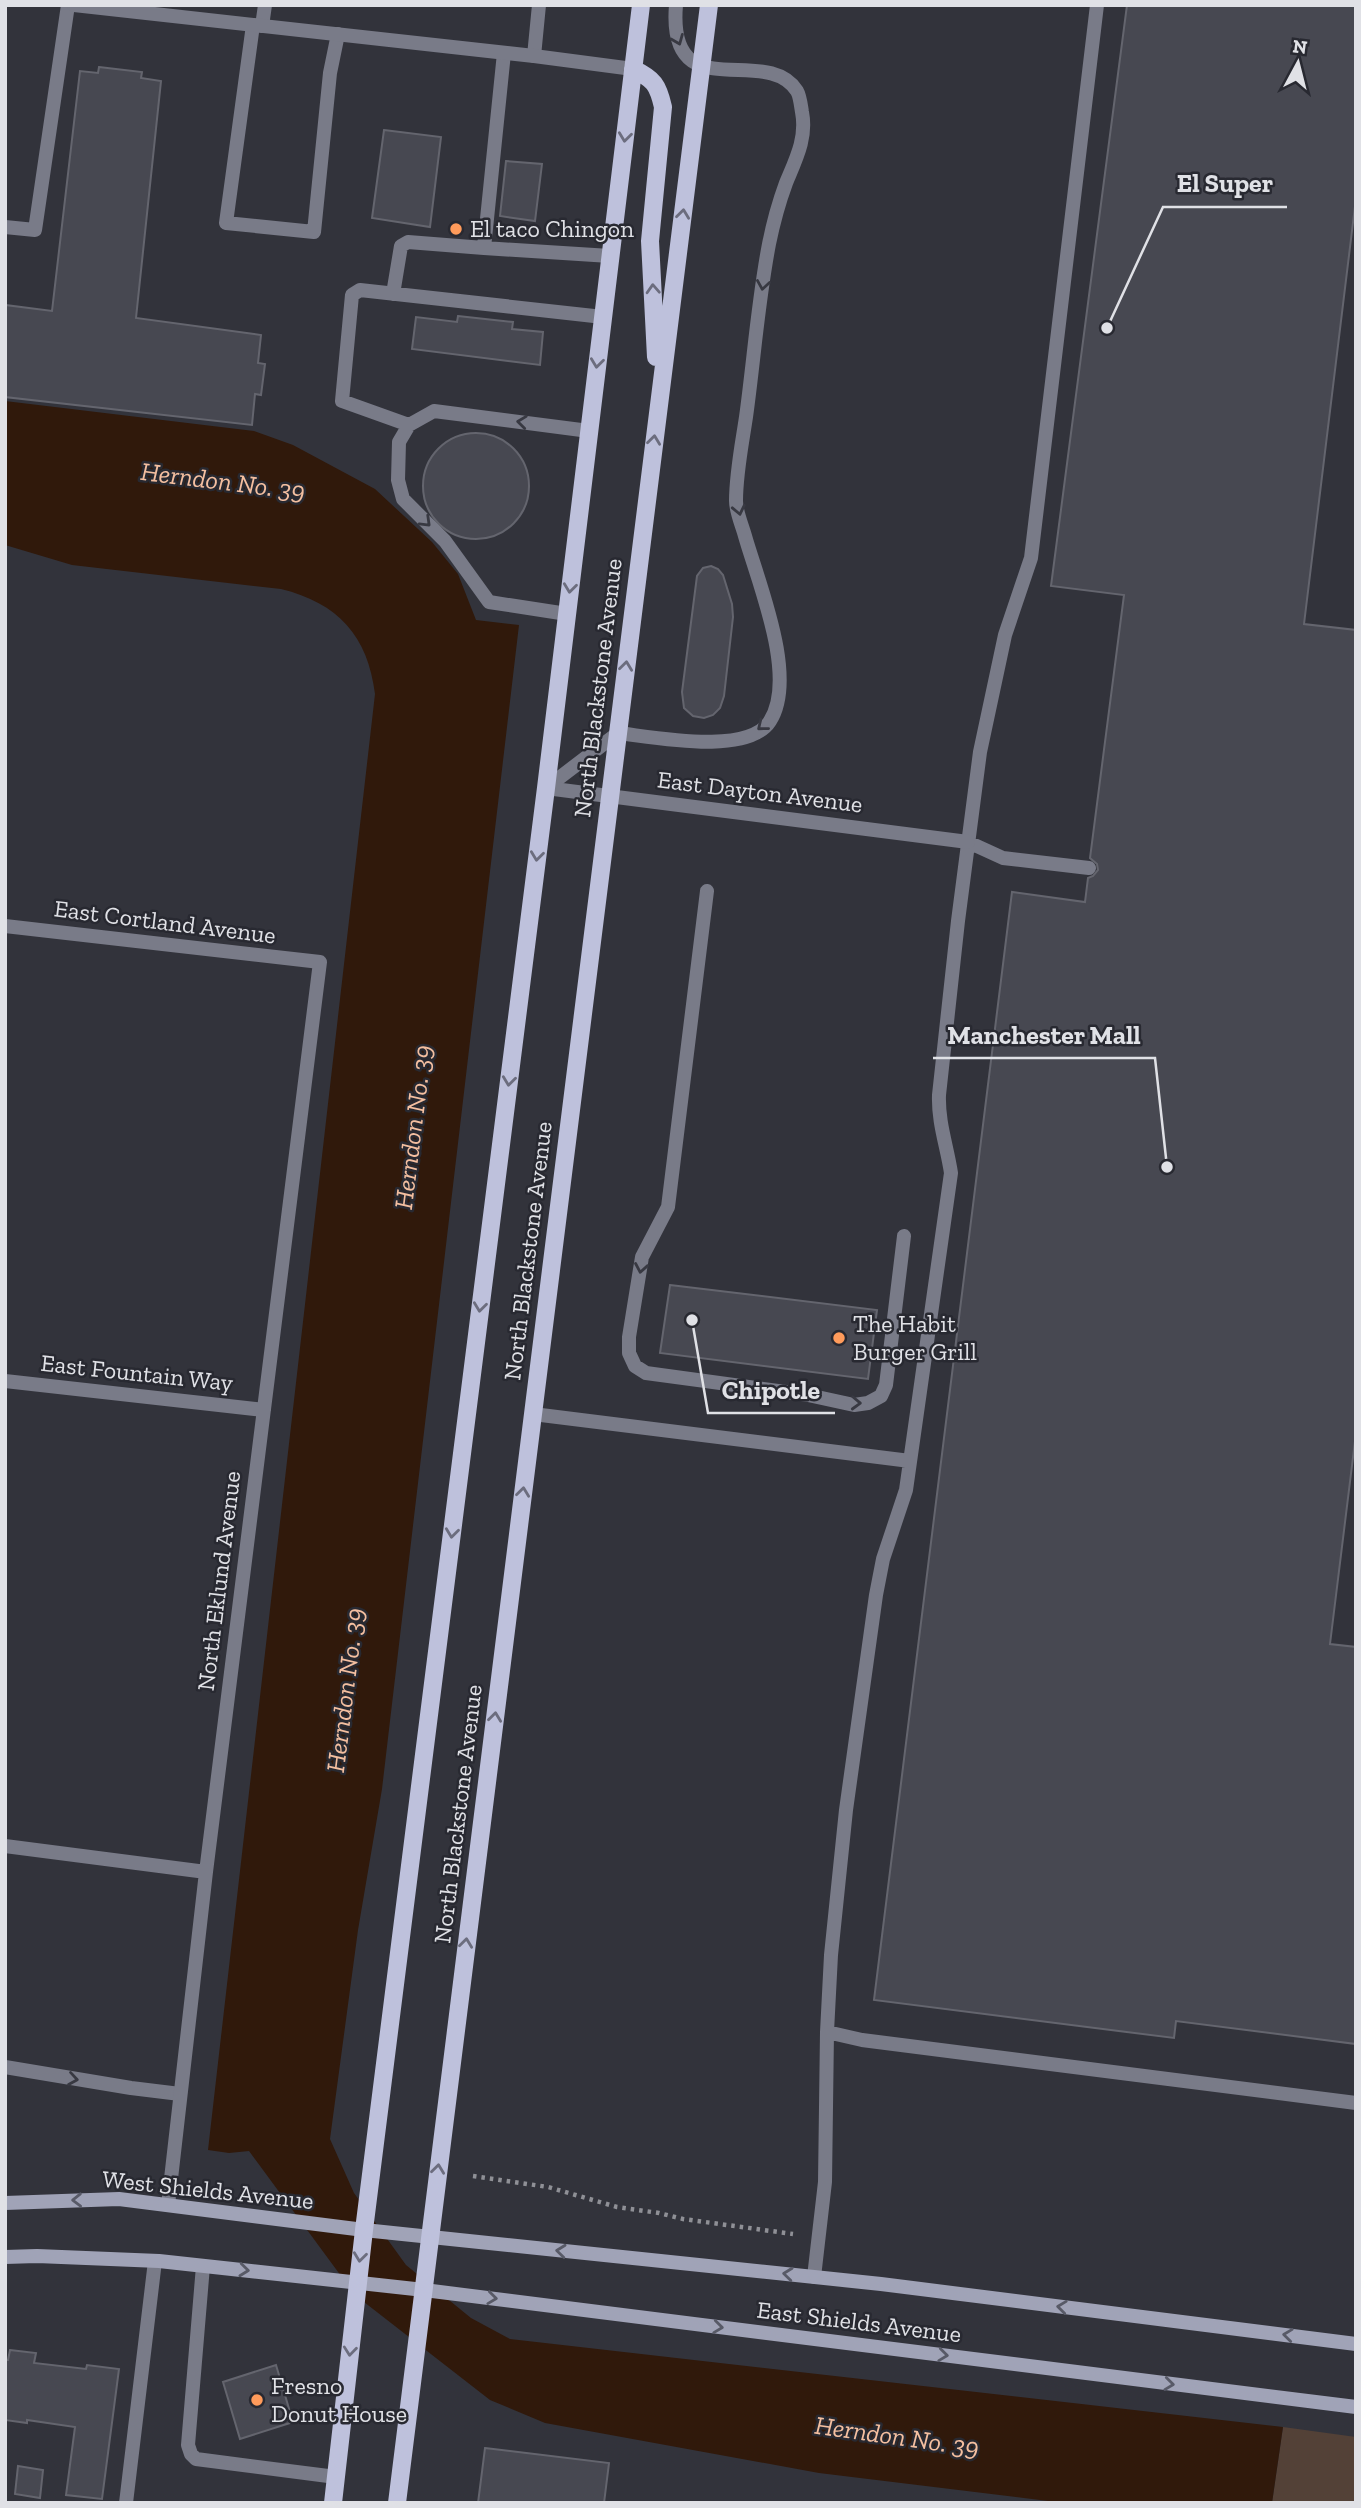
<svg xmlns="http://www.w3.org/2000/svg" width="1361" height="2508" font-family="'Zilla Slab',serif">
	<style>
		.green { fill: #534137 }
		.water { fill: #30190b }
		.building { fill: #474851; stroke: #64656e; stroke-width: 2 }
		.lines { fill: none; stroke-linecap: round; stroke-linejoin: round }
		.path { stroke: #8f9096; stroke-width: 4.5; stroke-dasharray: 3.5 5; stroke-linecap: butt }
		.lane { stroke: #797b88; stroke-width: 14 }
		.street { stroke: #797b88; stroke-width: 14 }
		.secondary { stroke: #a0a3b7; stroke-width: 14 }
		.primary { stroke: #bec1dc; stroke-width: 18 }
		.oneway { stroke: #383942 }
		.oneway2 { stroke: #6c6d7e }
		.oneway3 { stroke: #585a67 }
		.poi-dot { fill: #ff9b5b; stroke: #282931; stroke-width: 2.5 }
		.labels { text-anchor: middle; stroke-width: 5; stroke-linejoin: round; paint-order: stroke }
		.poi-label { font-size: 24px; fill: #e0e1e6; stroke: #282931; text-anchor: start }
		.street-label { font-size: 24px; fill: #e0e1e6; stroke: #282931 }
		.water-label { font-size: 26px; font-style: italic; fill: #f4bfa0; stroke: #282931 }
		.leader { fill: none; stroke: #e0e1e6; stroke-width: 2.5 }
		.callout-dot { fill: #e0e1e6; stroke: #282931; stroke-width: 2.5 }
		.callout-label { font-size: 26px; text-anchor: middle; font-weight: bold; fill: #e0e1e6; stroke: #282931; stroke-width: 5; stroke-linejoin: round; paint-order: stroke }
	</style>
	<rect width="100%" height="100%" fill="#32333b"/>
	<path class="green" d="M 1283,2427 L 1356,2437 L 1356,2503 L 1272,2503 Z"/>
	<path class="water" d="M 5,401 L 254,431 L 293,445 L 375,489 L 432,542 L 458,574 L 476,620 L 519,625 L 382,1789 L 358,1930 L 330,2139 L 354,2193 L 406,2265 L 471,2318 L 510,2339 L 1283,2427 L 1272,2503 L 1064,2503 L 819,2473 L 545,2423 L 490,2400 L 355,2295 L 249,2151 L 229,2153 L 208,2150 L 375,694 C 368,636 338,603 281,589 L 72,565 L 5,545 Z"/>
	<path class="building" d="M 1127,5 L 1356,5 L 1356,198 L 1304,624 L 1356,630 L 1356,1433 L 1330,1644 L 1356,1647 L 1356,2044 L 1176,2021 L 1174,2038 L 874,2000 L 1012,892 L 1085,902 L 1088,878 L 1093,876 L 1098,870 L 1097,864 L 1090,858 L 1124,595 L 1051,586 Z
		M 99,67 L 142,72 L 141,78 L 161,81 L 136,318 L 261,335 L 258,363 L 265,364 L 261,395 L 255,394 L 252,425 L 5,397 L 5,305 L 52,311 L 80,71 L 98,73 Z
		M 384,130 L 441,137 L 430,227 L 372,218 Z
		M 506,161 L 542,164 L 535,221 L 500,216 Z
		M 458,316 L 513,322 L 512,329 L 543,332 L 540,365 L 412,349 L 416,317 L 457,322 Z
		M423 486a53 53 0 1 1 106 0a53 53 0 1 1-106 0Z
		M 711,566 L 718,569 L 723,575 L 732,604 L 733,617 L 724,696 L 720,708 L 713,715 L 704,718 L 693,716 L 684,708 L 682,692 L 697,576 L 703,568 Z
		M 670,1285 L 877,1310 L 868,1379 L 660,1353 Z
		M 10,2350 L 36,2353 L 34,2363 L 86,2369 L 87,2365 L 119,2369 L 102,2499 L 66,2495 L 75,2427 L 27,2420 L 27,2423 L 5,2420 L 5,2360 L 8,2360 Z
		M 276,2365 L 293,2422 L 240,2439 L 223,2382 Z
		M 485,2448 L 609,2463 L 604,2503 L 478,2503 Z
		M 18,2466 L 43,2470 L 40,2498 L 15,2494 Z"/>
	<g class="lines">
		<path class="path" d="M 473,2176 L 548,2187 L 617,2207 L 659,2213 L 683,2219 L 793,2234"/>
		<path class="lane" d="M 253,25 L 226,223 L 314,232 L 330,73 L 338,34
			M 262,26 L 265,5
			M 504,53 L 484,248 L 610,256
			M 534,56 L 539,5
			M 5,227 L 35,230 L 68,5
			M 393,294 L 401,246 L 408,242 L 484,248
			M 409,425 L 342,401 L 352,295 L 360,290 L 603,317
			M 567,614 L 489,602 L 445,541 L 403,499 L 398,480 L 399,442 L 409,425 L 434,411 L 589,431
			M 546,788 L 618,733 C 654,737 748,756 770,721 C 798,677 758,582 745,536 C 742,525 736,512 736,501 C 736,473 742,444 746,417 C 754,359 758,301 769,244 C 773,224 779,202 786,183 C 796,159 807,138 802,112 C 801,106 800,96 797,91 C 766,42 667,111 676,5
			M 968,842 L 1003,858 L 1089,868
			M 707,891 L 668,1207 L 642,1257 L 629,1337 L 629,1353 L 635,1366 L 646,1373 L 808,1395 L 854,1405 L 868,1403 L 881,1396 L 886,1385 L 904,1236
			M 533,1414 L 910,1461
			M 827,2032 L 862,2040 L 1356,2103
			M 5,2067 L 131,2088 L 180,2094
			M 203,2266 L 188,2445 L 191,2454 L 196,2459 L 336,2477
			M 814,2277 L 825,2182 L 827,2032 L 831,1955 L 846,1810 L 876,1595 L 883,1559 L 906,1490 L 951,1173 C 947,1146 938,1123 939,1095 L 958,921 L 980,752 L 1005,635 L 1031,558 L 1097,5
			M 126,2503 L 155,2261"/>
		<path class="street" d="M 74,5 L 534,56 L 633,69
			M 546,788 L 968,842
			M 5,926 L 320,962 L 206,1872 L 168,2205
			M 5,1381 L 264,1410
			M 5,1846 L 206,1872"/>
		<path class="secondary" d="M 5,2203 L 119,2199 L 364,2230 L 881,2284 L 1356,2344
			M 5,2257 L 37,2256 L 159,2261 L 424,2290 L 1356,2407"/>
		<path class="primary" d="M 633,69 C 654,79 658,85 663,107 L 650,241 L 656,357
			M 333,2503 L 364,2230 L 546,788 L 641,5
			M 397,2503 L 709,5"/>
	</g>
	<defs><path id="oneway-chevron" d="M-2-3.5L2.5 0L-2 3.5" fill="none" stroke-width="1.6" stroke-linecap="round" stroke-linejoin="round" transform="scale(1.75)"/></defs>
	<g class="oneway">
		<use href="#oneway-chevron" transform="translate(678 40) rotate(68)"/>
		<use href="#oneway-chevron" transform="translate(763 285) rotate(99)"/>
		<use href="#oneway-chevron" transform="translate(522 422) rotate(-173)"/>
		<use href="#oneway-chevron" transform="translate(739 510) rotate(78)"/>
		<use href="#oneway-chevron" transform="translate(426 522) rotate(44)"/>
		<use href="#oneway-chevron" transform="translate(762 726) rotate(141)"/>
		<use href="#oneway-chevron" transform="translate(641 1268) rotate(100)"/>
		<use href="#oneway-chevron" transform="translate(856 1403) rotate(2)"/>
		<use href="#oneway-chevron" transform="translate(73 2079) rotate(9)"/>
	</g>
	<g class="oneway2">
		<use href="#oneway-chevron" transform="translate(625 137) rotate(97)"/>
		<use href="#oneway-chevron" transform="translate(683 214) rotate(-83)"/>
		<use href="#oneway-chevron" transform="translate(653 289) rotate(-93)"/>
		<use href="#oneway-chevron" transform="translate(597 363) rotate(97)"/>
		<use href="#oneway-chevron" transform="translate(654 440) rotate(-83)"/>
		<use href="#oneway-chevron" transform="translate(570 588) rotate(97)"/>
		<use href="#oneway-chevron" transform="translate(626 666) rotate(-83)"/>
		<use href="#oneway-chevron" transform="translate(537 856) rotate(97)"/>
		<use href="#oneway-chevron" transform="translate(509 1081) rotate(97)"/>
		<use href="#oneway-chevron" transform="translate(480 1307) rotate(97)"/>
		<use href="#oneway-chevron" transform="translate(523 1492) rotate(-83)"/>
		<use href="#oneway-chevron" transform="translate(452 1533) rotate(97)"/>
		<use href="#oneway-chevron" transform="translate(495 1717) rotate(-83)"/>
		<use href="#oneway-chevron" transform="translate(466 1943) rotate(-83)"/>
		<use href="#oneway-chevron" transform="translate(438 2169) rotate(-83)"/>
		<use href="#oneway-chevron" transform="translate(360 2257) rotate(97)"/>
		<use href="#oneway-chevron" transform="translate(350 2351) rotate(96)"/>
	</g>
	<g class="oneway3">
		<use href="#oneway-chevron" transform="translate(77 2200) rotate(179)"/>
		<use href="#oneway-chevron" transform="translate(561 2251) rotate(-174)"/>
		<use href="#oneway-chevron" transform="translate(244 2270) rotate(6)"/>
		<use href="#oneway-chevron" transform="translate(788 2274) rotate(-174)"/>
		<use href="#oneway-chevron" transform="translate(492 2298) rotate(7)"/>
		<use href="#oneway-chevron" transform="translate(1062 2307) rotate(-173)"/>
		<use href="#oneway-chevron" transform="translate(718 2327) rotate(7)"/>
		<use href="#oneway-chevron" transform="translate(1288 2335) rotate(-173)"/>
		<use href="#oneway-chevron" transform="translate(943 2355) rotate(7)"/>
		<use href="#oneway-chevron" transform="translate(1169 2384) rotate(7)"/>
	</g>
	<g class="poi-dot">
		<circle cx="456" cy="229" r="7"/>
		<circle cx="839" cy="1338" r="7"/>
		<circle cx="257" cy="2400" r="7"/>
	</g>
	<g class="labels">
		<g class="poi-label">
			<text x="470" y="237">El taco Chingon</text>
			<text x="853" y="1332">The Habit<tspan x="853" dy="28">Burger Grill</tspan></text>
			<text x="271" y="2394">Fresno<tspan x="271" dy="28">Donut House</tspan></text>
		</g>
		<g class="street-label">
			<text transform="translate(598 688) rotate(-83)" y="8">North Blackstone Avenue</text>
			<text transform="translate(760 792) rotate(7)" y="8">East Dayton Avenue</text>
			<text transform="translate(165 922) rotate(7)" y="8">East Cortland Avenue</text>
			<text transform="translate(528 1251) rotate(-83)" y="8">North Blackstone Avenue</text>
			<text transform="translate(137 1373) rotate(6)" y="8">East Fountain Way</text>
			<text transform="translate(219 1581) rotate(-83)" y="8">North Eklund Avenue</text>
			<text transform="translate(458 1814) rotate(-83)" y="8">North Blackstone Avenue</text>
			<text transform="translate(208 2190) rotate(6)" y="8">West Shields Avenue</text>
			<text transform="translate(859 2322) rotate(7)" y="8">East Shields Avenue</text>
		</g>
		<g class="water-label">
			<text transform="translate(223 481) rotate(7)" y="9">Herndon No. 39</text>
			<text transform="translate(413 1127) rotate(-83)" y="9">Herndon No. 39</text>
			<text transform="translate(345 1690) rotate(-83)" y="9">Herndon No. 39</text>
			<text transform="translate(897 2436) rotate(8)" y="9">Herndon No. 39</text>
		</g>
	</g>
	<path class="leader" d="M1107 328L1163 207H1287M1167 1167L1155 1058H933M692 1320L708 1413H835"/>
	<g class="callout-dot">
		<circle cx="1107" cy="328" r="7"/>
		<circle cx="1167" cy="1167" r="7"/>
		<circle cx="692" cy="1320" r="7"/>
	</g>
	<g class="callout-label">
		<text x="1225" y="192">El Super</text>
		<text x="1044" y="1044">Manchester Mall</text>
		<text x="771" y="1399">Chipotle</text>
	</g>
	<rect width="1361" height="2508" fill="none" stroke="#e0e1e6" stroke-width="14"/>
	<g transform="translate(1298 63) rotate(7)" stroke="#282931" stroke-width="5" paint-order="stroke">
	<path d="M0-5L12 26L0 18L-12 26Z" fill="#e0e1e6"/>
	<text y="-10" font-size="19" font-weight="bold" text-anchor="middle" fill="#e0e1e6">N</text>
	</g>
</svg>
